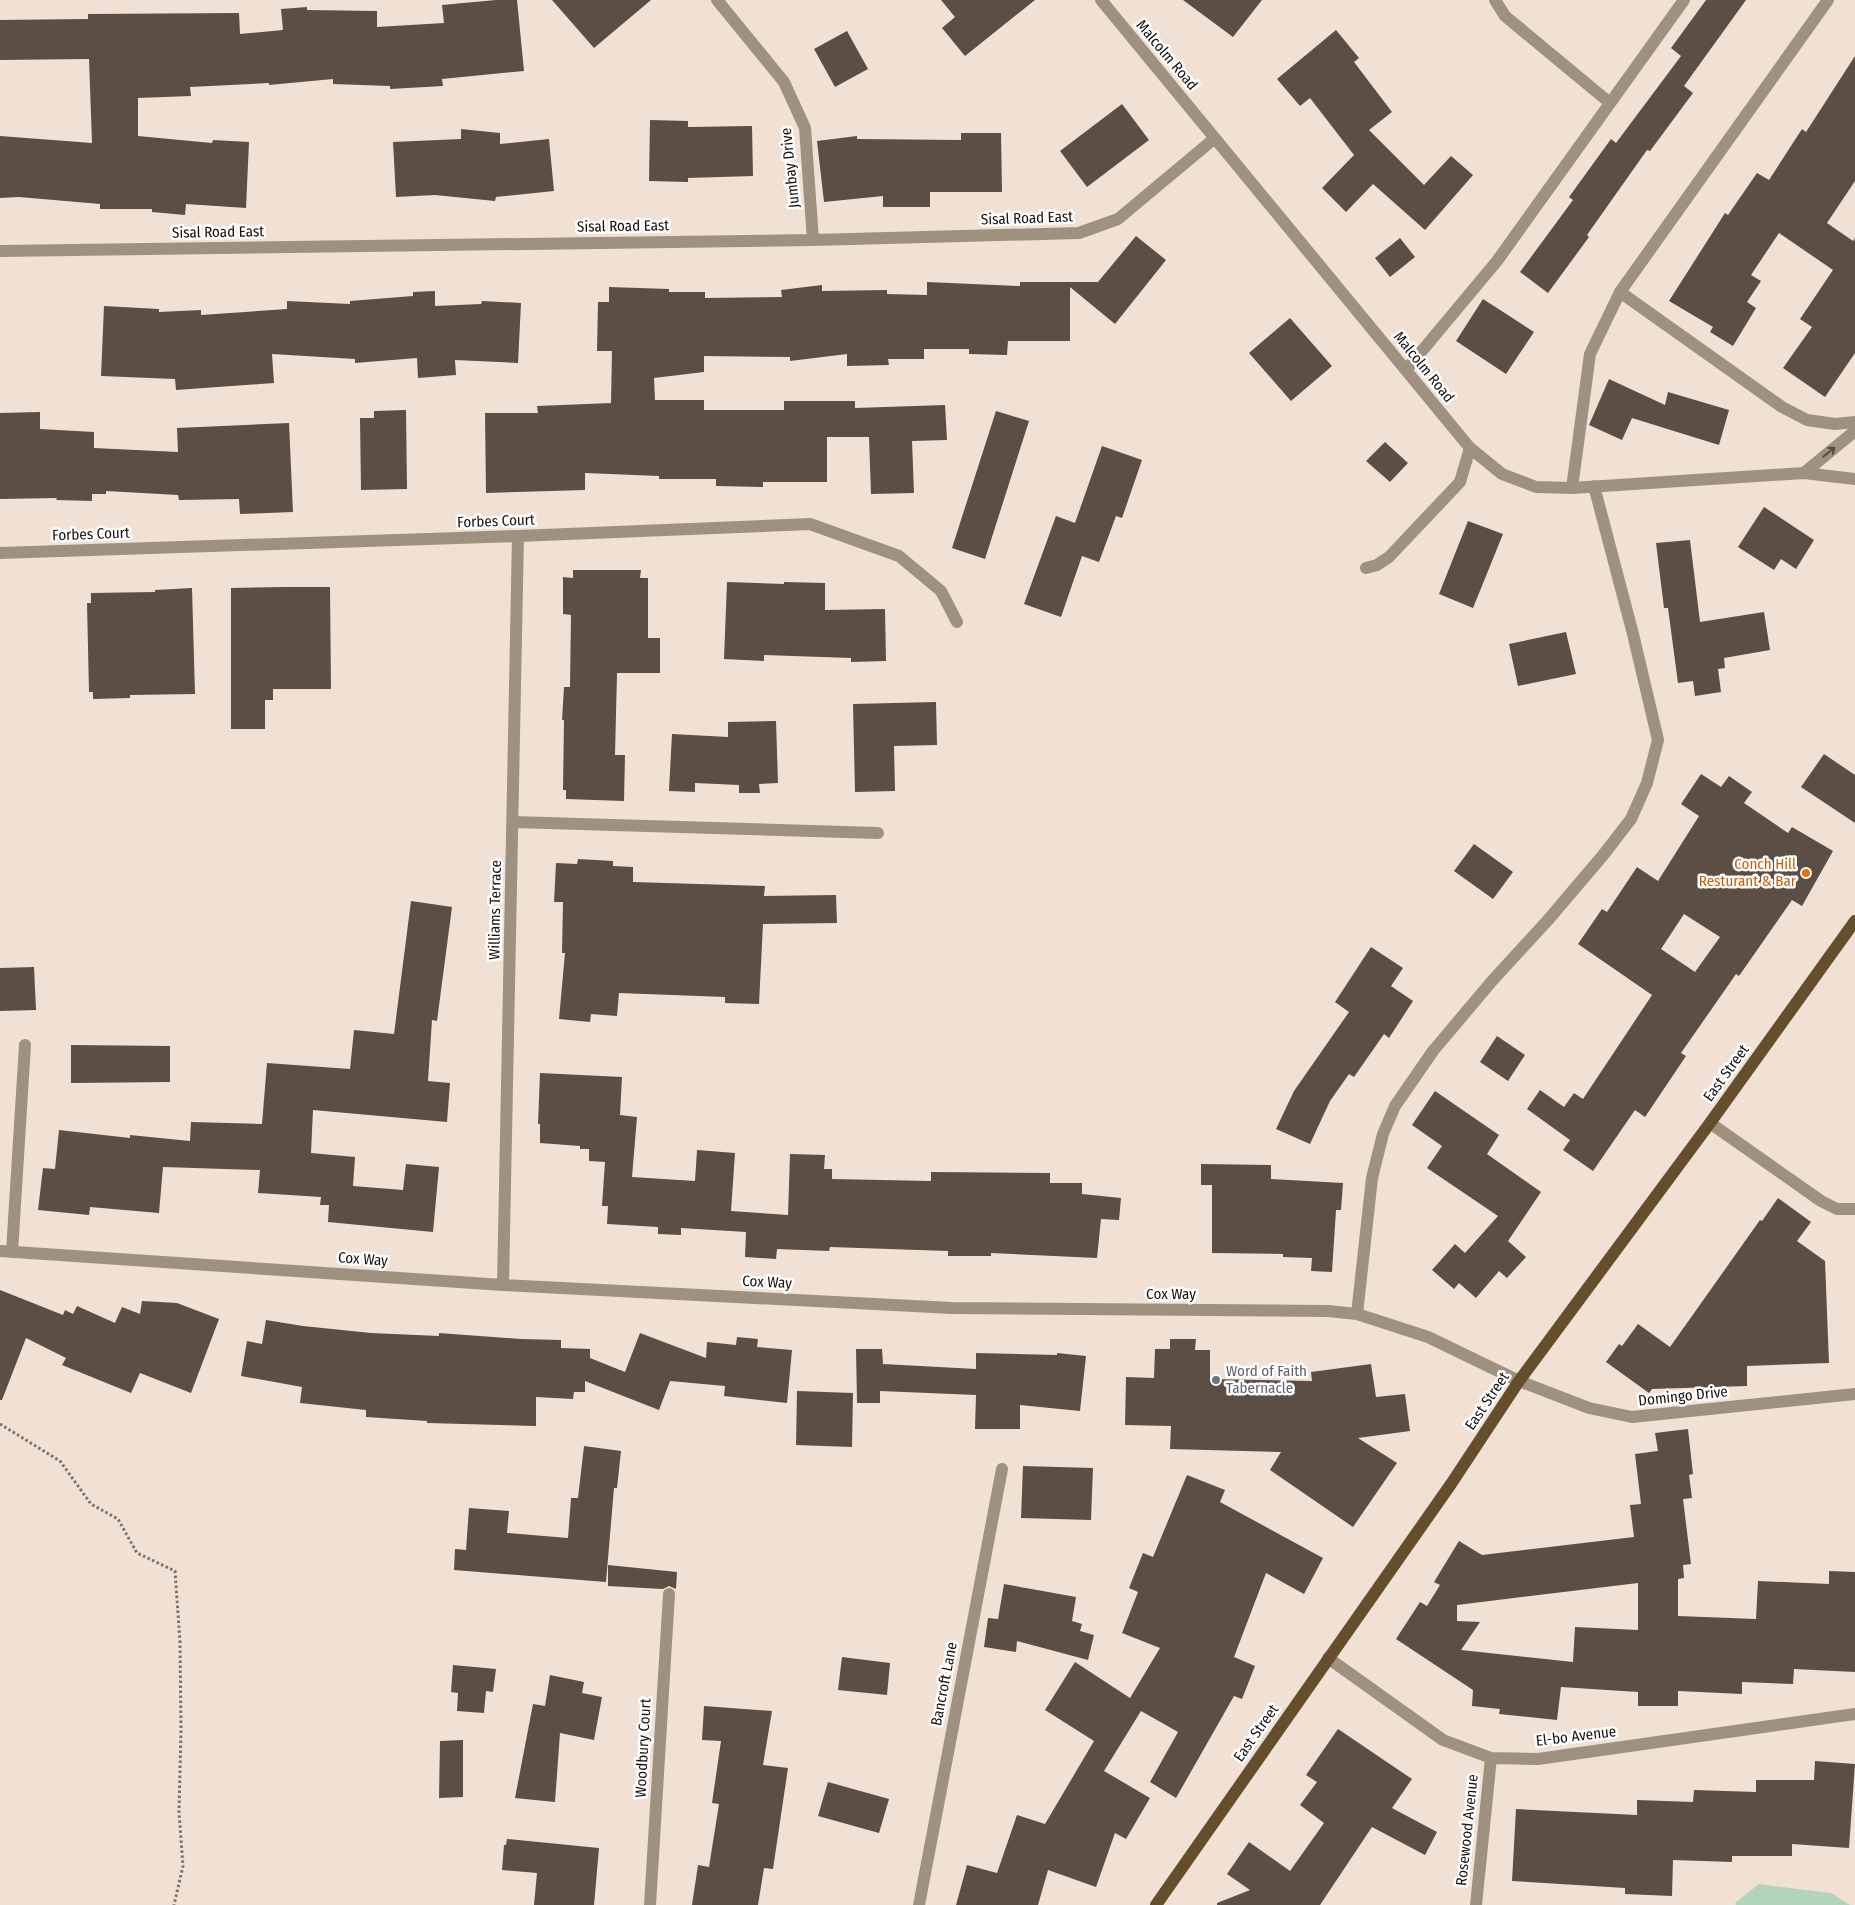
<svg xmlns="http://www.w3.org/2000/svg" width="1855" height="1905" font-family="'Fira Sans Condensed',sans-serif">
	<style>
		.green { fill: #b1d5b8 }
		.building { fill: #5b4e44; fill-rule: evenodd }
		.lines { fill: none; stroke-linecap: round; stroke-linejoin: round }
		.path { stroke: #7c726a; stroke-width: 3; stroke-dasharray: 2.5 2.5; stroke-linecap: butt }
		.minor { stroke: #9f917f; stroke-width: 12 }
		.major { stroke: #654e2b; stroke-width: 12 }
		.oneway { stroke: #544b40 }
		.food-dot { fill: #e8710a; stroke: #fff; stroke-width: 2 }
		.worship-dot { fill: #6b7280; stroke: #fff; stroke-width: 2 }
		.labels { text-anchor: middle; stroke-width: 5; stroke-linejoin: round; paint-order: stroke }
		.street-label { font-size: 15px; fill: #16110d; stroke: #fff }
		.food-label { font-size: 15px; fill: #c56008; stroke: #fff; text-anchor: end }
		.worship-label { font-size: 15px; fill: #5b616d; stroke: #fff; text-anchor: start }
	</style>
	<rect width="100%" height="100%" fill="#f1e1d5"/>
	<path class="green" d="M 1759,1884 L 1831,1893 L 1850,1905 L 1736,1905 L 1735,1903 Z"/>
	<path class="building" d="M 496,0 L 517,0 L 524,71 L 442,79 L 443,86 L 390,89 L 390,86 L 333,84 L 333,79 L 269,85 L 269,83 L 190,87 L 191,96 L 138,98 L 138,136 L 212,143 L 213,140 L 249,142 L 246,208 L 186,204 L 185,215 L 152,212 L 152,209 L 100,209 L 100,204 L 19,197 L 0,198 L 0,136 L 92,143 L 89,59 L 0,60 L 0,20 L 88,19 L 88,14 L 239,13 L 240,34 L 283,30 L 281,9 L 307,7 L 307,10 L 377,11 L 377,27 L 444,23 L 442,5 Z
		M 552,0 L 651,0 L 594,48 Z
		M 941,0 L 1035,0 L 965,56 L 942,28 L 955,17 Z
		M 1183,0 L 1262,0 L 1233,37 Z
		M 1706,0 L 1746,0 L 1684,86 L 1693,93 L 1650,151 L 1647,150 L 1587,235 L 1589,237 L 1548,293 L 1520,272 L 1573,200 L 1569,197 L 1611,139 L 1616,143 L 1681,56 L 1671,48 Z
		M 1336,30 L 1359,58 L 1354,62 L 1392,112 L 1369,130 L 1424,185 L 1451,156 L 1473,175 L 1425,230 L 1373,184 L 1346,212 L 1322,188 L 1354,155 L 1310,98 L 1300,106 L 1277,79 Z
		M 847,31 L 868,69 L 835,87 L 814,49 Z
		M 1855,56 L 1855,181 L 1827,223 L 1853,241 L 1855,238 L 1855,353 L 1825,397 L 1783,368 L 1812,327 L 1800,319 L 1833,270 L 1779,233 L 1751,275 L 1761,281 L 1747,302 L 1756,308 L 1733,346 L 1710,332 L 1713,327 L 1669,301 L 1725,213 L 1728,215 L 1757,173 L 1769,180 L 1802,129 L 1806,132 Z
		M 1122,104 L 1149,140 L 1087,187 L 1060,151 Z
		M 650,120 L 688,121 L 688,127 L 752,126 L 753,176 L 688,178 L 688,182 L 649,181 Z
		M 461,129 L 500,133 L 500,144 L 549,139 L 554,191 L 496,197 L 495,201 L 435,195 L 396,197 L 393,142 L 461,139 Z
		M 961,133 L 1001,133 L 1002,192 L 930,192 L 930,207 L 883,207 L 883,196 L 824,202 L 817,141 L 857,136 L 857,139 L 961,140 Z
		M 1136,236 L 1166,260 L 1115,324 L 1070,287 L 1070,341 L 1008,341 L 1007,355 L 969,354 L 969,349 L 924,349 L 924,359 L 888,359 L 889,365 L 847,366 L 847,354 L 790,361 L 790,357 L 704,356 L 704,372 L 654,378 L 655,400 L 704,400 L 704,410 L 784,410 L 784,401 L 855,401 L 855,408 L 945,405 L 947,440 L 912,441 L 914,493 L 871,494 L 869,437 L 827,437 L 827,482 L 763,482 L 763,487 L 716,486 L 716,479 L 659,479 L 659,476 L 585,473 L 585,490 L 486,493 L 485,413 L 538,413 L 537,406 L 611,403 L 612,351 L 597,351 L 598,302 L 609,302 L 609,287 L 669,289 L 669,292 L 705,292 L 705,298 L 782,297 L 781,290 L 822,285 L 822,291 L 887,290 L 887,294 L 927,295 L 927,282 L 1020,286 L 1020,282 L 1098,282 Z
		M 1400,238 L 1415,257 L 1390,277 L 1375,258 Z
		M 435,291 L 435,306 L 481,304 L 482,301 L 521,303 L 518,363 L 455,360 L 456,375 L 418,378 L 417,358 L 355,363 L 355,359 L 272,354 L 274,383 L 176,390 L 175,379 L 101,376 L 104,306 L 159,309 L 159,312 L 201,310 L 201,315 L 287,309 L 287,301 L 350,304 L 350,301 L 413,296 L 413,292 Z
		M 1483,299 L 1534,332 L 1506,374 L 1456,341 Z
		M 1290,318 L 1332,366 L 1291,401 L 1249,353 Z
		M 1609,379 L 1665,405 L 1668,392 L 1729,410 L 1719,445 L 1632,418 L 1622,440 L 1589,425 Z
		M 406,410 L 407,489 L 361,490 L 360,418 L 374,418 L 374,411 Z
		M 996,411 L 1029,421 L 985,559 L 952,548 Z
		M 40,412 L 40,429 L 94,432 L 94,448 L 178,452 L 177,428 L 289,423 L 293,512 L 240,514 L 239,499 L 179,500 L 178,495 L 106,491 L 106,494 L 92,494 L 92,501 L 56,500 L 57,498 L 0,499 L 0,413 Z
		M 1385,442 L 1408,463 L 1390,482 L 1366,461 Z
		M 1102,446 L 1142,460 L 1122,518 L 1116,516 L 1099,562 L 1082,556 L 1061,617 L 1024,604 L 1056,516 L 1075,523 Z
		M 1764,507 L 1814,540 L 1796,569 L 1781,559 L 1774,570 L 1738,547 Z
		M 1468,521 L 1503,534 L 1473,608 L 1439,594 Z
		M 1690,540 L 1700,622 L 1764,612 L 1770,650 L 1724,658 L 1725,668 L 1718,669 L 1721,692 L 1695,696 L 1693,681 L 1678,683 L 1668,608 L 1664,608 L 1656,543 Z
		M 573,570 L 641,570 L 640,578 L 648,578 L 648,638 L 660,638 L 660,673 L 617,673 L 615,755 L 625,755 L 624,801 L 566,799 L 566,790 L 563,790 L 564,720 L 562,720 L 564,687 L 570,687 L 571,615 L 563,614 L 563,577 L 573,578 Z
		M 727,582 L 784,584 L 784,582 L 825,583 L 825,610 L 885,609 L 886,661 L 851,662 L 851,658 L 764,655 L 764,661 L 724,659 Z
		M 285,587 L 330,587 L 331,689 L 273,689 L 273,700 L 265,700 L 265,729 L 231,729 L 231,588 Z
		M 192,588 L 195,694 L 130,695 L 130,698 L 93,699 L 93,692 L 89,692 L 87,603 L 91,603 L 91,593 L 155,592 L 155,590 Z
		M 1566,632 L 1576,674 L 1518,686 L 1509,644 Z
		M 936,702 L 937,745 L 894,746 L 895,791 L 855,792 L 853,704 Z
		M 776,721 L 778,783 L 759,784 L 760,793 L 739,793 L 739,785 L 695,783 L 695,792 L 669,791 L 672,734 L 728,737 L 728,722 Z
		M 1824,754 L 1855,775 L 1855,823 L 1801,787 Z
		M 1701,774 L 1721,787 L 1729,776 L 1752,792 L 1744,803 L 1788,833 L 1792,827 L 1833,851 L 1802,906 L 1792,900 L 1739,976 L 1736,974 L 1681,1053 L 1686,1056 L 1645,1117 L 1635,1110 L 1593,1171 L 1563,1150 L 1570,1140 L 1527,1109 L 1540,1090 L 1564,1107 L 1574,1093 L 1583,1099 L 1652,995 L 1578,944 L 1602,909 L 1607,912 L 1637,867 L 1658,881 L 1699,816 L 1681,804 ZM 1684,914 L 1720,937 L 1695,972 L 1661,949 Z
		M 1474,844 L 1513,872 L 1493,899 L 1454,871 Z
		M 578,859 L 613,861 L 613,866 L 633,867 L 633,882 L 765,886 L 764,896 L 836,895 L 837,923 L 763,924 L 759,1004 L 725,1003 L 725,997 L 619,993 L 617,1016 L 591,1014 L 590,1022 L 559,1019 L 565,953 L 562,953 L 563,902 L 554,902 L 556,863 L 577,864 Z
		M 411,901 L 452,907 L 437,1021 L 432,1020 L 428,1081 L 450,1083 L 447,1122 L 313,1110 L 311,1153 L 355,1157 L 353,1186 L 403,1190 L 406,1164 L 439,1167 L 433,1232 L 328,1222 L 329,1205 L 320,1205 L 321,1197 L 258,1193 L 260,1170 L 163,1167 L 159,1213 L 90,1207 L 89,1215 L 38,1210 L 43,1168 L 55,1169 L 59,1130 L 130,1138 L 130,1135 L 190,1141 L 191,1122 L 262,1124 L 267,1063 L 350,1069 L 354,1030 L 394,1034 Z
		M 1371,947 L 1403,968 L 1391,986 L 1413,1001 L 1389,1038 L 1384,1034 L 1354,1077 L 1349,1074 L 1330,1101 L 1310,1144 L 1276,1129 L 1294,1091 L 1349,1012 L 1335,1002 Z
		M 34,967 L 36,1010 L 0,1011 L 0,968 Z
		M 1497,1036 L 1525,1055 L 1508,1081 L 1480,1062 Z
		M 71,1045 L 170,1046 L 170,1082 L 71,1083 Z
		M 540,1073 L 622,1077 L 620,1115 L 637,1117 L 632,1177 L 695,1181 L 697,1150 L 735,1153 L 731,1211 L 788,1215 L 790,1154 L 825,1155 L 824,1169 L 832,1169 L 832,1179 L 931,1181 L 931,1172 L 1050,1173 L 1050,1183 L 1082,1183 L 1082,1194 L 1121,1198 L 1119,1220 L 1101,1219 L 1097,1258 L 991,1253 L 991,1256 L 948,1256 L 948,1251 L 830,1247 L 829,1251 L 777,1249 L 776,1259 L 745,1257 L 746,1232 L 681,1228 L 681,1235 L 658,1234 L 658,1227 L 607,1224 L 608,1206 L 602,1206 L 605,1162 L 589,1161 L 589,1149 L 580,1149 L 580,1146 L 540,1143 L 540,1124 L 538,1124 Z
		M 1435,1091 L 1499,1135 L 1487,1154 L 1541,1192 L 1508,1241 L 1526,1257 L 1507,1278 L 1499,1271 L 1476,1298 L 1459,1283 L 1454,1289 L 1432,1270 L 1455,1244 L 1465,1253 L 1498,1216 L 1427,1168 L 1442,1146 L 1412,1125 Z
		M 1201,1164 L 1271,1165 L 1271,1179 L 1343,1183 L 1341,1210 L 1336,1210 L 1332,1272 L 1311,1271 L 1312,1258 L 1283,1257 L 1283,1254 L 1212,1253 L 1212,1185 L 1201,1185 Z
		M 1778,1198 L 1811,1222 L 1797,1241 L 1825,1261 L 1829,1363 L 1747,1366 L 1747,1386 L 1652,1389 L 1649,1393 L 1606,1362 L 1619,1344 L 1622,1346 L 1638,1324 L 1670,1347 L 1760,1220 L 1762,1221 Z
		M 0,1290 L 63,1315 L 65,1310 L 73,1314 L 77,1306 L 115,1323 L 122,1307 L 140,1314 L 142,1301 L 177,1303 L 219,1319 L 191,1393 L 140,1373 L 131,1393 L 62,1365 L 66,1358 L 26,1338 L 2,1400 L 0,1400 Z
		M 266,1320 L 303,1326 L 371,1333 L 439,1336 L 439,1333 L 521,1339 L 561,1340 L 561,1348 L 590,1349 L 590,1358 L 625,1372 L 640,1333 L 706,1358 L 707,1342 L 736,1345 L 737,1337 L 758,1339 L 757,1347 L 792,1350 L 787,1403 L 724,1396 L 725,1386 L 670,1381 L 659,1410 L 585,1381 L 585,1392 L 574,1392 L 573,1399 L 536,1397 L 536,1426 L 427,1423 L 427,1421 L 366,1417 L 366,1410 L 300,1403 L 302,1387 L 241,1376 L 247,1341 L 262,1344 Z
		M 1170,1339 L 1196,1339 L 1195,1350 L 1210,1350 L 1210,1379 L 1312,1381 L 1311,1372 L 1371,1364 L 1376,1397 L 1405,1394 L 1410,1431 L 1358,1438 L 1397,1463 L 1353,1527 L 1270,1470 L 1281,1452 L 1170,1449 L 1171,1426 L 1125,1425 L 1126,1377 L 1154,1378 L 1155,1349 L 1170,1349 Z
		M 856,1349 L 882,1349 L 883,1364 L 976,1369 L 976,1353 L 1057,1355 L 1057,1353 L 1086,1356 L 1080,1411 L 1020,1405 L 1020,1429 L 975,1429 L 976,1395 L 880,1391 L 880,1403 L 857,1403 Z
		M 797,1391 L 853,1393 L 852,1447 L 796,1445 Z
		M 1688,1429 L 1693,1474 L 1689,1475 L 1692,1498 L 1683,1499 L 1691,1564 L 1683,1565 L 1684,1578 L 1678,1579 L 1678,1616 L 1756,1619 L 1758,1581 L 1829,1584 L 1829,1571 L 1855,1572 L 1855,1672 L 1794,1669 L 1793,1684 L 1742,1682 L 1742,1694 L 1678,1691 L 1678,1706 L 1638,1706 L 1638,1692 L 1561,1687 L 1557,1720 L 1499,1714 L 1500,1709 L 1472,1706 L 1473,1690 L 1396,1639 L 1420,1602 L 1427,1606 L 1440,1585 L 1434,1582 L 1459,1541 L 1482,1555 L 1634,1537 L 1630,1505 L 1641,1504 L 1635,1454 L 1658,1451 L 1655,1433 ZM 1638,1583 L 1638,1630 L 1575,1627 L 1573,1662 L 1461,1650 L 1480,1622 L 1457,1621 L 1457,1605 Z
		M 584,1446 L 621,1451 L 617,1488 L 614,1488 L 606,1582 L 454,1570 L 455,1549 L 466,1550 L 469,1508 L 509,1511 L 507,1533 L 568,1538 L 571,1498 L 578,1498 Z
		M 1023,1466 L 1093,1468 L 1091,1520 L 1021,1518 Z
		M 1187,1475 L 1225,1490 L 1220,1502 L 1323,1558 L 1304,1594 L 1266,1573 L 1234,1657 L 1255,1666 L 1242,1699 L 1234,1696 L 1176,1798 L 1150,1782 L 1178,1732 L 1141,1711 L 1104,1771 L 1150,1798 L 1126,1839 L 1115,1833 L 1096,1887 L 1048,1870 L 1038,1905 L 956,1905 L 967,1865 L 997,1873 L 1017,1815 L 1045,1824 L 1094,1741 L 1045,1710 L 1075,1662 L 1130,1698 L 1160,1648 L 1122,1633 L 1138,1592 L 1129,1588 L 1143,1553 L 1153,1557 Z
		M 608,1565 L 677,1572 L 676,1589 L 669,1586 L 663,1589 L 608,1586 Z
		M 1004,1584 L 1076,1597 L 1072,1621 L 1082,1624 L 1080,1631 L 1094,1635 L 1088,1660 L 1017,1641 L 1016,1652 L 984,1647 L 988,1618 L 998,1619 Z
		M 842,1657 L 890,1663 L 887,1695 L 838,1690 Z
		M 453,1665 L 496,1669 L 493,1692 L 486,1691 L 484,1713 L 457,1711 L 458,1693 L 451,1692 Z
		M 550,1675 L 584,1682 L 582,1693 L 602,1697 L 594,1740 L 560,1733 L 555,1802 L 515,1798 L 533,1704 L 545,1706 Z
		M 704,1706 L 772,1711 L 763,1765 L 788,1768 L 773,1869 L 764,1868 L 758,1905 L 692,1905 L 698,1865 L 709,1867 L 719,1804 L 712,1803 L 721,1741 L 702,1740 Z
		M 1338,1729 L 1412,1779 L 1392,1808 L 1437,1832 L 1425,1855 L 1372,1827 L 1320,1905 L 1217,1905 L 1217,1903 L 1250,1890 L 1227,1874 L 1249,1842 L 1290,1871 L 1324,1823 L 1300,1805 L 1317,1782 L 1306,1775 Z
		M 463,1740 L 463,1797 L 439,1798 L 440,1741 Z
		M 1815,1761 L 1855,1764 L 1849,1848 L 1792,1844 L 1792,1856 L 1732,1856 L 1732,1862 L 1673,1860 L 1672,1896 L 1625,1894 L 1625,1888 L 1512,1881 L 1516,1809 L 1637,1815 L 1637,1800 L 1693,1802 L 1694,1790 L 1756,1792 L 1756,1780 L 1814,1780 Z
		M 828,1782 L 889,1799 L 879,1833 L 818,1816 Z
		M 507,1839 L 599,1848 L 594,1905 L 534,1905 L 537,1873 L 502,1870 L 504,1845 L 506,1845 Z"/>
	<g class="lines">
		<path class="path" d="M 0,1424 L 60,1461 L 91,1504 L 118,1519 L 137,1553 L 175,1571 L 180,1642 L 181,1730 L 179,1812 L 183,1866 L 174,1905"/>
		<path class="minor" d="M 717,0 L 784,82 L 805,128 L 813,240
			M 1101,0 L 1470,448 L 1502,474 L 1536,487 L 1572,488 L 1804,473 L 1855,479
			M 1495,0 L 1505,16 L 1610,103
			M 0,251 L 813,240 L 1079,233 L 1118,219 L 1215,138
			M 1620,292 L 1782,407 L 1807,420 L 1835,424 L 1855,422
			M 1406,370 L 1497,261 L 1684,0
			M 1804,473 L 1855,431
			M 1572,488 L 1590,354 L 1620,292 L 1828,0
			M 0,553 L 518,536 L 810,524 L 899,556 L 941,591 L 957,622
			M 1366,568 L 1377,565 L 1389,557 L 1460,482 L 1470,448
			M 513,822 L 878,833
			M 1710,1123 L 1821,1201 L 1837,1209 L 1855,1209
			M 0,1251 L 503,1285 L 952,1308 L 1328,1311 L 1357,1314 L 1428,1337 L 1519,1381 L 1589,1408 L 1632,1417 L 1855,1394
			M 12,1252 L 25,1045
			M 503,1285 L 518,536
			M 1357,1314 L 1372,1178 L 1383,1134 L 1395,1106 L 1433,1051 L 1492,981 L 1548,920 L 1604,854 L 1631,819 L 1647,783 L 1658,740 L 1633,634 L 1594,486
			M 1328,1658 L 1443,1740 L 1491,1758 L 1538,1759 L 1855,1714
			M 650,1905 L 669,1594
			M 919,1905 L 1002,1469
			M 1476,1905 L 1491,1758"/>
		<path class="major" d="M 1156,1905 L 1451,1484 L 1519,1381 L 1710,1123 L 1855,921"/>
	</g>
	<defs><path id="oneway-shaft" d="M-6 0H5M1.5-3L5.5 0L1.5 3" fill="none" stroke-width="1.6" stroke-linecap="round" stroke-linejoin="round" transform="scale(1.25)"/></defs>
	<use class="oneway" href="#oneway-shaft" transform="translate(1829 452) rotate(-39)"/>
	<circle class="food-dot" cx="1806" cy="873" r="5"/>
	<circle class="worship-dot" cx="1216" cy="1380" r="5"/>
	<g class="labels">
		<g class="street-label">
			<text transform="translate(1167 55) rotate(50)" y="5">Malcolm Road</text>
			<text transform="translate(790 168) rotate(-96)" y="5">Jumbay Drive</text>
			<text transform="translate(1027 218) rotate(-2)" y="5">Sisal Road East</text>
			<text transform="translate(623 226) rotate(-1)" y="5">Sisal Road East</text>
			<text transform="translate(218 232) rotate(-1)" y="5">Sisal Road East</text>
			<text transform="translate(1424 367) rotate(51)" y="5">Malcolm Road</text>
			<text transform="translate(496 521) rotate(-2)" y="5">Forbes Court</text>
			<text transform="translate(91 534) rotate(-2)" y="5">Forbes Court</text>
			<text transform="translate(495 910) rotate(-89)" y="5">Williams Terrace</text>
			<text transform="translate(1726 1073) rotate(-54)" y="5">East Street</text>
			<text transform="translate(363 1259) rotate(4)" y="5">Cox Way</text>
			<text transform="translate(767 1282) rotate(3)" y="5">Cox Way</text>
			<text x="1171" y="1299">Cox Way</text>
			<text transform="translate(1683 1396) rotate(-6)" y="5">Domingo Drive</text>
			<text transform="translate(1487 1401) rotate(-56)" y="5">East Street</text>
			<text transform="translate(944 1684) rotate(-79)" y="5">Bancroft Lane</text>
			<text transform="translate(1256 1733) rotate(-55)" y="5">East Street</text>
			<text transform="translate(1576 1736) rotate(-7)" y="5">El-bo Avenue</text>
			<text transform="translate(643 1748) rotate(-87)" y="5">Woodbury Court</text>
			<text transform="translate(1467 1830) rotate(-84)" y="5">Rosewood Avenue</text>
		</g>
		<g class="food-label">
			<text x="1796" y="869">Conch Hill<tspan x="1796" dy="17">Resturant &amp; Bar</tspan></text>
		</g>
		<g class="worship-label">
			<text x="1226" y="1376">Word of Faith<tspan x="1226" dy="17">Tabernacle</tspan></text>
		</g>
	</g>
</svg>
